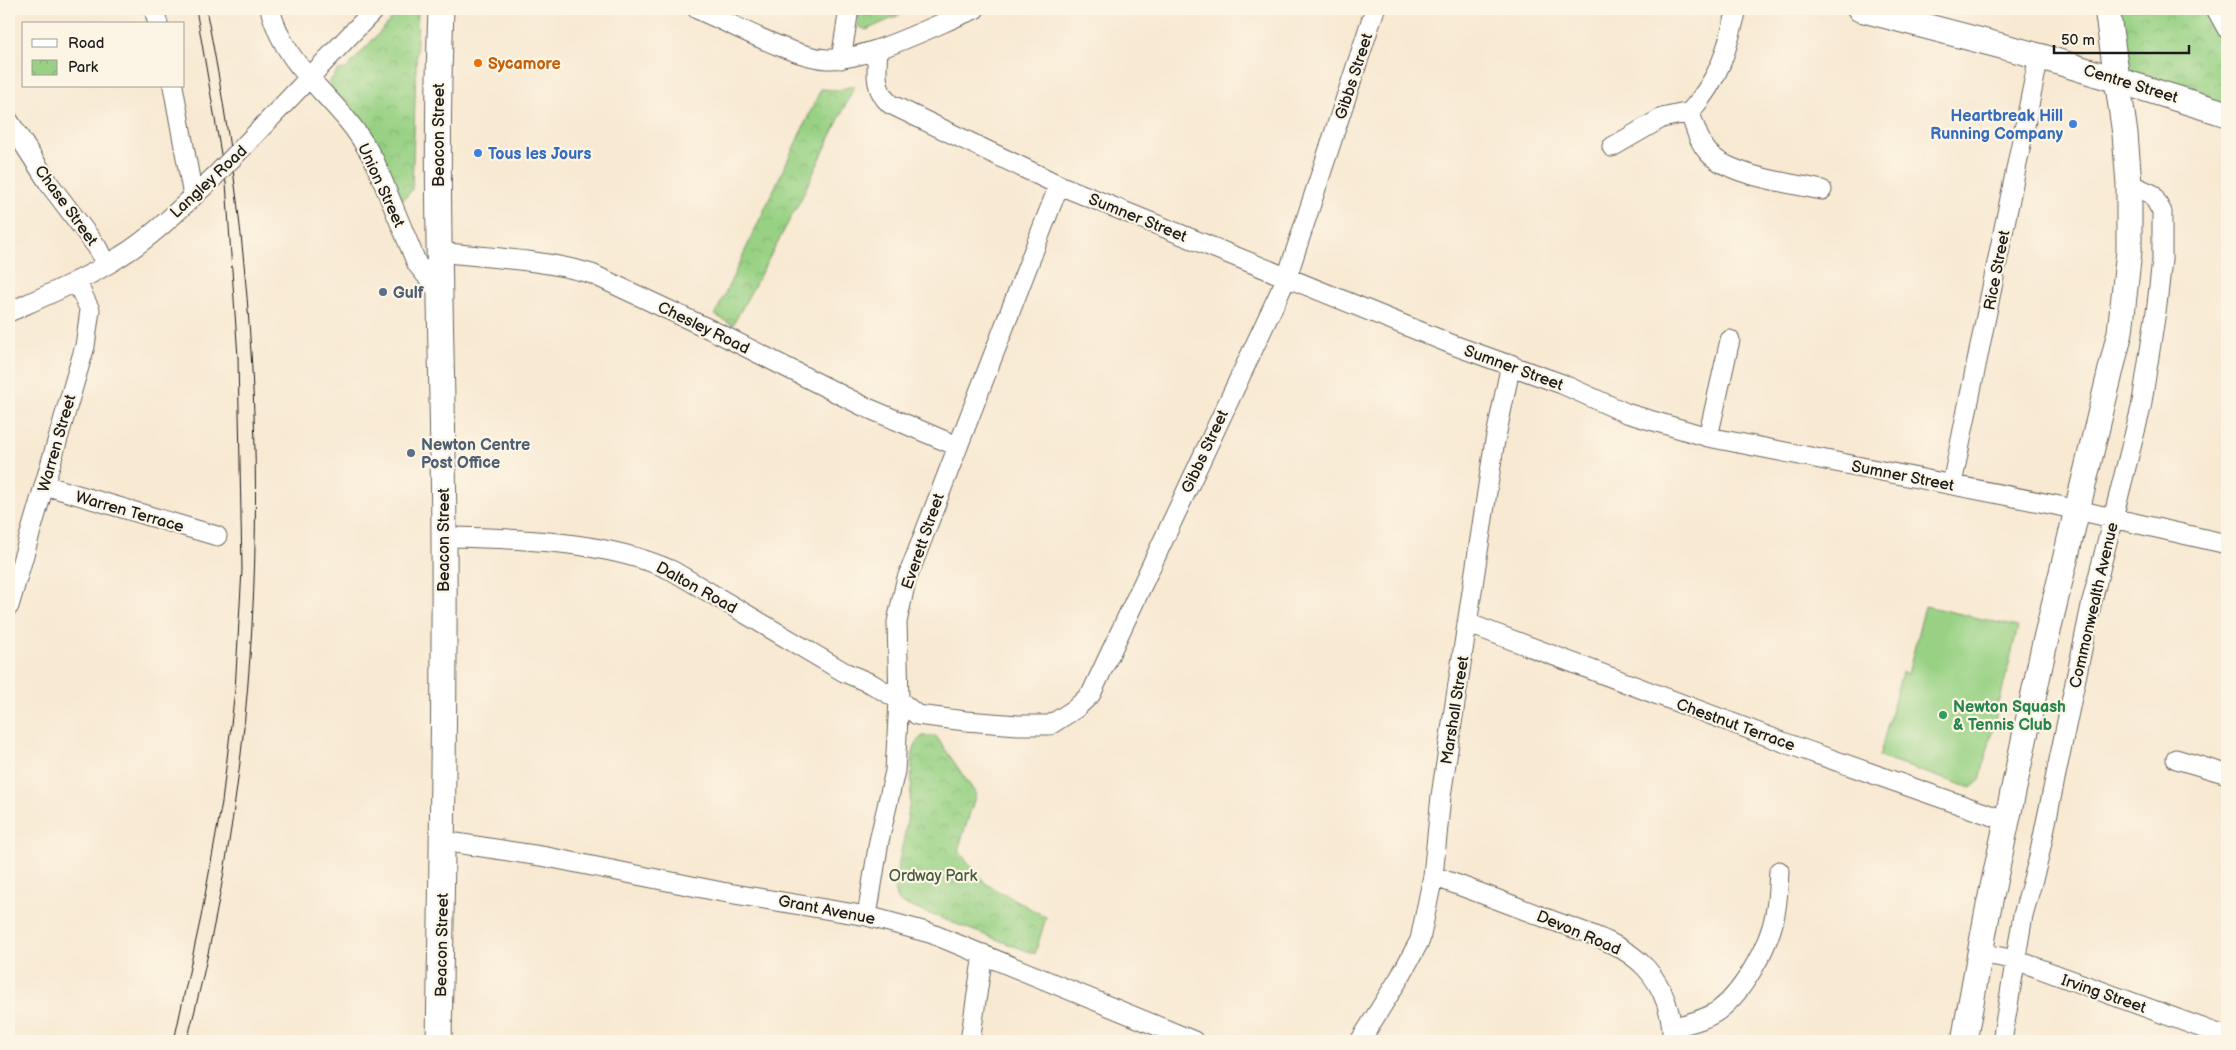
<svg xmlns="http://www.w3.org/2000/svg" width="2236" height="1050" font-family="'Balsamiq Sans',sans-serif">
	<style>
		.park { fill: url(#park-crowns); stroke: #5a7650 }
		.garden { fill: #98d184; stroke: #5a7650 }
		.lines { fill: none; stroke-linecap: round; stroke-linejoin: round }
		.minor-casing { stroke: #69645c; stroke-width: 21 }
		.major-casing { stroke: #69645c; stroke-width: 27 }
		.minor { stroke: #fff; stroke-width: 19 }
		.major { stroke: #fff; stroke-width: 25 }
		.tram { stroke: #1c1c1c; stroke-width: 1 }
		.minor-bridge-casing { stroke: #69645c; stroke-width: 21; stroke-linecap: butt }
		.minor-bridge { stroke: #fff; stroke-width: 19 }
		.food-dot { fill: #e8710a; stroke: #fcf5e5; stroke-width: 2 }
		.shop-dot { fill: #3f7fe0; stroke: #fcf5e5; stroke-width: 2 }
		.service-dot { fill: #5c6f8a; stroke: #fcf5e5; stroke-width: 2 }
		.leisure-dot { fill: #2e9e5b; stroke: #fcf5e5; stroke-width: 2 }
		.labels { text-anchor: middle; stroke-width: 4.5; stroke-linejoin: round; paint-order: stroke }
		.food-label { font-size: 16px; font-weight: bold; fill: #c56008; stroke: #fcf5e5; text-anchor: start }
		.street-label { font-size: 16px; fill: #1c1c1c; stroke: #fcf5e5 }
		.shop-label { font-size: 16px; font-weight: bold; fill: #366cbe; stroke: #fcf5e5; text-anchor: end }
		.service-label { font-size: 16px; font-weight: bold; fill: #4e5e75; stroke: #fcf5e5; text-anchor: start }
		.leisure-label { font-size: 16px; font-weight: bold; fill: #27864d; stroke: #fcf5e5; text-anchor: start }
		.park-label { font-size: 16px; fill: #475b40; stroke: #fcf5e5 }
	</style>
	<defs>
		<pattern id="park-crowns" width="20" height="18" patternUnits="userSpaceOnUse" patternTransform="scale(1.25)"><rect width="20" height="18" fill="#98d184"/><path d="M2 6a3 3 0 1 1 6 0M12 15a3 3 0 1 1 6 0" fill="none" stroke="#82b371"/></pattern>
	</defs>
	<rect width="100%" height="100%" fill="#fcf5e5"/>
	<filter id="ink" filterUnits="userSpaceOnUse"><feTurbulence type="fractalNoise" baseFrequency=".02" numOctaves="2"/><feDisplacementMap in="SourceGraphic" scale="10" xChannelSelector="R" yChannelSelector="G"/><feConvolveMatrix kernelMatrix="1 2 1 2 8 2 1 2 1" color-interpolation-filters="sRGB"/></filter>
	<filter id="wash" filterUnits="userSpaceOnUse"><feTurbulence type="fractalNoise" baseFrequency=".0096" numOctaves="4" result="noise"/><feDisplacementMap in="SourceGraphic" scale="20" xChannelSelector="R" yChannelSelector="G"/><feGaussianBlur stdDeviation="1.12" result="paint"/><feColorMatrix in="noise" values="0 0 0 0 0 0 0 0 0 0 0 0 0 0 0 0 0 1.4 0 .05"/><feComposite in="paint" operator="in"/></filter>
	<g filter="url(#wash)">
		<rect width="100%" height="100%" fill="#f8e9d2"/>
		<path class="park" d="M 401,9 L 418,9 L 412,190 L 404,199 L 398,199 L 330,87 L 330,81 L 338,70 L 346,69 Z
			M 858,9 L 908,9 L 906,12 L 866,30 L 858,26 Z
			M 2107,9 L 2216,9 L 2227,29 L 2227,114 L 2118,78 Z
			M 855,85 L 802,197 L 733,325 L 715,315 L 821,89 L 839,90 Z
			M 923,736 L 936,736 L 976,794 L 958,850 L 986,884 L 1046,917 L 1035,954 L 901,903 L 896,897 L 894,887 C 900,855 908,823 911,791 C 913,776 908,744 923,736 Z"/>
		<path class="garden" d="M 1925,606 L 2018,627 L 1980,780 L 1971,788 L 1879,757 L 1902,672 L 1908,674 Z"/>
	</g>
	<g filter="url(#ink)">
		<g class="lines">
			<defs>
				<path id="minor" d="M 154,9 L 158,24
					M 270,9 C 284,61 316,82 348,121 C 358,133 366,146 374,160 L 417,264 L 440,293
					M 697,9 C 730,23 794,58 828,59 C 867,61 937,24 975,9
					M 2216,9 L 2227,29
					M 878,49 C 877,70 873,89 890,104 L 1059,185 L 1456,346 L 1562,384 L 1626,413 L 1708,437 L 2055,505 L 2227,544
					M 841,59 L 849,9
					M 173,86 L 193,196
					M 1690,112 C 1694,125 1698,140 1707,151 C 1727,176 1791,183 1822,190
					M 9,121 L 50,185 L 97,247 L 106,265
					M 244,146 L 375,9
					M 1612,147 L 1662,118 L 1690,112 C 1720,77 1726,53 1737,9
					M 438,252 C 490,258 542,259 592,274 L 722,335 L 863,406 L 957,446
					M 9,312 C 47,295 86,279 121,256 C 155,235 185,204 214,177
					M 1708,437 L 1730,340
					M 1952,484 L 2039,56
					M 44,485 L 217,536
					M 444,537 C 516,538 608,541 673,571 L 844,672 L 872,684 L 899,700 L 917,715 L 966,721 L 1018,725 L 1050,725 L 1075,709 L 1091,694 L 1287,277 L 1375,9
					M 9,606 L 85,346 L 90,310 L 76,281
					M 1467,623 L 1791,745 L 2007,821
					M 2176,759 L 2227,774
					M 443,841 L 547,857 L 722,892 L 867,916 L 930,933 L 1194,1041
					M 1433,876 C 1473,890 1512,905 1551,920 C 1583,932 1622,942 1646,968 C 1664,988 1673,1015 1672,1041
					M 867,916 L 879,841 L 895,771 L 899,700 L 897,622 L 906,581 L 1059,185
					M 1980,953 L 2016,960 L 2227,1037
					M 1672,1028 C 1688,1023 1706,1020 1719,1010 C 1744,991 1770,944 1775,914 C 1778,900 1778,885 1779,871
					M 970,1041 L 983,954
					M 1360,1041 L 1400,977 L 1420,940 L 1433,876 L 1441,796 L 1494,446 L 1511,364
					M 2002,1041 L 2023,915 L 2038,861 L 2092,601 L 2141,408 L 2157,305 L 2162,259 L 2162,212 L 2152,194 L 2129,184"/>
				<path id="major" d="M 1860,9 L 2039,56 L 2227,114
					M 439,1041 C 442,873 445,706 444,538 C 443,361 434,185 441,9
					M 1964,1041 L 1987,915 L 2043,651 L 2120,332 L 2129,251 L 2129,184 L 2125,134 L 2107,9"/>
			</defs>
			<use href="#minor" class="minor-casing"/>
			<use href="#major" class="major-casing"/>
			<use href="#minor" class="minor"/>
			<use href="#major" class="major"/>
			<path class="tram" d="M 174,1041 L 201,917 L 222,802 L 235,690 L 242,570 L 238,357 L 226,183 L 196,9
				M 187,1041 C 276,706 274,348 206,9"/>
			<defs>
				<path id="minor-bridge" d="M 214,177 L 244,146"/>
			</defs>
			<use href="#minor-bridge" class="minor-bridge-casing"/>
			<use href="#minor-bridge" class="minor-bridge"/>
		</g>
	</g>
	<circle class="food-dot" cx="478" cy="63" r="5"/>
	<g class="shop-dot">
		<circle cx="2073" cy="124" r="5"/>
		<circle cx="478" cy="153" r="5"/>
	</g>
	<g class="service-dot">
		<circle cx="383" cy="292" r="5"/>
		<circle cx="411" cy="453" r="5"/>
	</g>
	<circle class="leisure-dot" cx="1943" cy="715" r="5"/>
	<g class="labels">
		<g class="food-label">
			<text x="488" y="69">Sycamore</text>
		</g>
		<g class="street-label">
			<text transform="translate(1353 76) rotate(-72)" y="6">Gibbs Street</text>
			<text transform="translate(2131 83) rotate(17)" y="6">Centre Street</text>
			<text transform="translate(438 135) rotate(-90)" y="6">Beacon Street</text>
			<text transform="translate(208 181) rotate(-43)" y="6">Langley Road</text>
			<text transform="translate(382 185) rotate(65)" y="6">Union Street</text>
			<text transform="translate(67 205) rotate(54)" y="6">Chase Street</text>
			<text transform="translate(1138 217) rotate(22)" y="6">Sumner Street</text>
			<text transform="translate(1996 270) rotate(-79)" y="6">Rice Street</text>
			<text transform="translate(704 327) rotate(26)" y="6">Chesley Road</text>
			<text transform="translate(1514 367) rotate(20)" y="6">Sumner Street</text>
			<text transform="translate(56 443) rotate(-74)" y="6">Warren Street</text>
			<text transform="translate(1204 451) rotate(-65)" y="6">Gibbs Street</text>
			<text transform="translate(1903 475) rotate(11)" y="6">Sumner Street</text>
			<text transform="translate(130 511) rotate(16)" y="6">Warren Terrace</text>
			<text transform="translate(443 540) rotate(-90)" y="6">Beacon Street</text>
			<text transform="translate(922 541) rotate(-71)" y="6">Everett Street</text>
			<text transform="translate(697 587) rotate(29)" y="6">Dalton Road</text>
			<text transform="translate(2093 605) rotate(-77)" y="6">Commonwealth Avenue</text>
			<text transform="translate(1454 710) rotate(-81)" y="6">Marshall Street</text>
			<text transform="translate(1736 724) rotate(20)" y="6">Chestnut Terrace</text>
			<text transform="translate(827 909) rotate(11)" y="6">Grant Avenue</text>
			<text transform="translate(1579 932) rotate(23)" y="6">Devon Road</text>
			<text transform="translate(441 945) rotate(-89)" y="6">Beacon Street</text>
			<text transform="translate(2104 993) rotate(19)" y="6">Irving Street</text>
		</g>
		<g class="shop-label">
			<text x="2063" y="121">Heartbreak Hill<tspan x="2063" dy="18">Running Company</tspan></text>
			<text x="488" y="159" text-anchor="start">Tous les Jours</text>
		</g>
		<g class="service-label">
			<text x="393" y="298">Gulf</text>
			<text x="421" y="450">Newton Centre<tspan x="421" dy="18">Post Office</tspan></text>
		</g>
		<g class="leisure-label">
			<text x="1953" y="712">Newton Squash<tspan x="1953" dy="18">&amp; Tennis Club</tspan></text>
		</g>
		<g class="park-label">
			<text x="933" y="881">Ordway Park</text>
		</g>
	</g>
	<rect width="2236" height="1050" fill="none" stroke="#fcf5e5" stroke-width="30"/>
	<rect x="22" y="22" width="162" height="65" fill="#fcf5e5" stroke="#a29e95"/>
	<rect x="32" y="39" width="25" height="8" fill="#ffffff" stroke="#a29e95"/>
	<text x="68" y="48" font-size="15" fill="#1c1c1c">Road</text>
	<rect x="32" y="60" width="25" height="15" fill="url(#park-crowns)" stroke="#a29e95"/>
	<text x="68" y="72" font-size="15" fill="#1c1c1c">Park</text>
	<path d="M2054 45v8h135v-8" fill="none" stroke="#1c1c1c" stroke-width="2.5"/>
	<text x="2061" y="45" font-size="15" fill="#1c1c1c" stroke="#fcf5e5" stroke-width="4" paint-order="stroke">50 m</text>
</svg>
